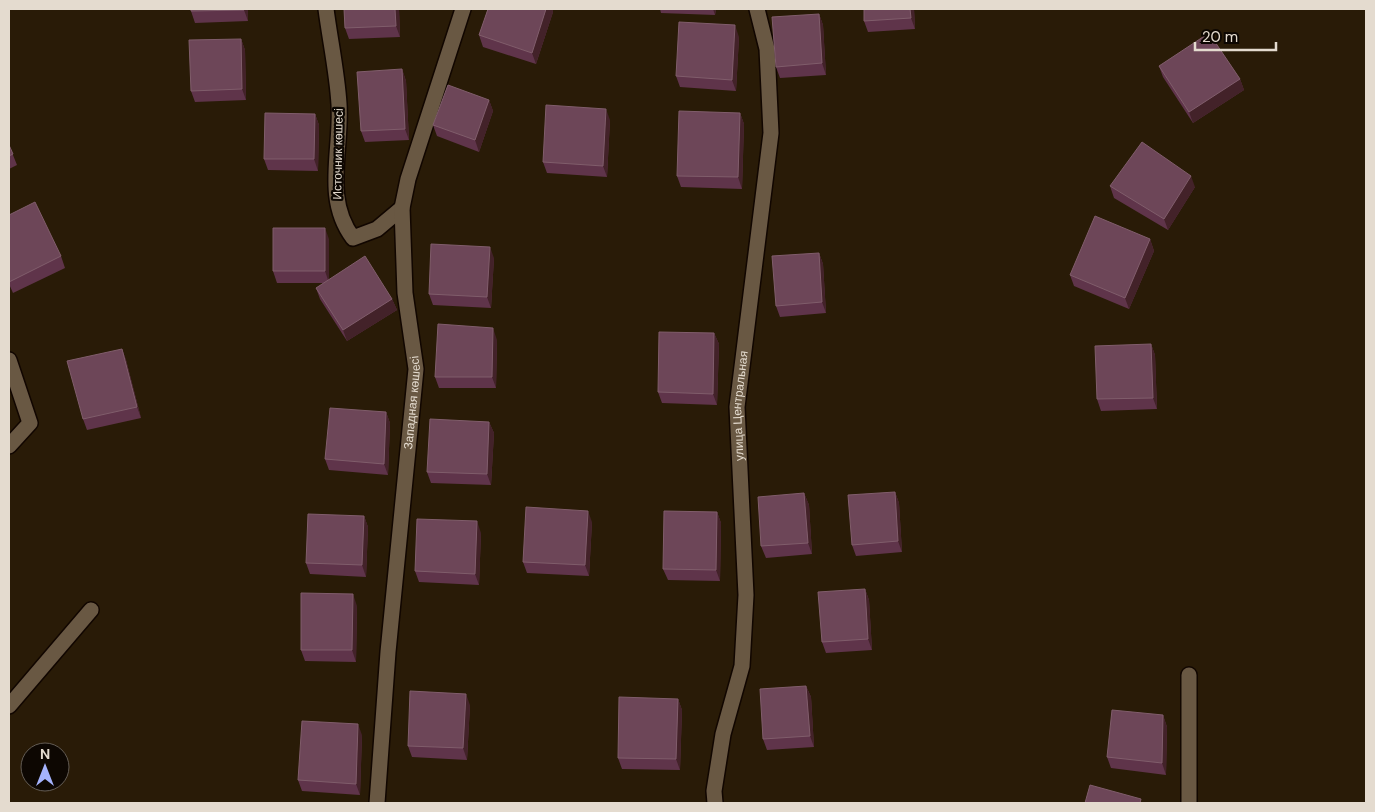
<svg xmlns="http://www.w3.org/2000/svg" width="1375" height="812" font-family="'DM Sans',sans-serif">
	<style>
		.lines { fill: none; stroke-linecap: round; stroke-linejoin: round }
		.minor-casing { stroke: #110600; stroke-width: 18 }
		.minor { stroke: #695843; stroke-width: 15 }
		.wall { fill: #5f344a }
		.shaded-wall { fill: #432229 }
		.building { fill: #6d4658; stroke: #805d6b }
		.labels { text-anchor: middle; stroke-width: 4.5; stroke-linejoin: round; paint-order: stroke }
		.street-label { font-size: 12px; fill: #e4dbcf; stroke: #0d0702 }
	</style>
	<rect width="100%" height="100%" fill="#291b07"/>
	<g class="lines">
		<defs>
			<g id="minor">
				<path d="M 326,9 C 330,40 337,72 339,104 C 342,150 323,198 353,238 L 377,229 L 402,208"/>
				<path d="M 9,360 L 30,423 L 9,446"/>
				<path d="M 1189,675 L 1189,803"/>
				<path d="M 9,706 L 91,610"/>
				<path id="s1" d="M 377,803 L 388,652 L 416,369 L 405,293 L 402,208 L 408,179 L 463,9"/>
				<path id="s2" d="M 715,803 L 714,791 L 723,734 L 742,666 L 746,595 L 737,407 L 771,133 L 767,49 L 757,9"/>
			</g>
		</defs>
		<use href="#minor" class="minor-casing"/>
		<use href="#minor" class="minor"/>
	</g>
	<path class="wall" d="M 248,9 L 248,21 L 195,23 L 191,11 Z
		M 344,9 L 399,9 L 400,37 L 349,39 L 345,28 Z
		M 488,9 L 552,9 L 553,12 L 536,64 L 483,47 L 479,35 Z
		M 660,9 L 716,9 L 715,15 L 661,13 Z
		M 864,9 L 914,9 L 915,29 L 868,32 L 864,21 Z
		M 819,14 L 823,25 L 826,75 L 780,78 L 776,67 Z
		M 739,37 L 736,91 L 680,87 L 676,76 Z
		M 241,39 L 245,50 L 246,100 L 195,102 L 191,91 Z
		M 1159,66 L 1240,79 L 1244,90 L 1193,123 L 1163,77 Z
		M 402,69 L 406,81 L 409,140 L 365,142 L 361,131 Z
		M 489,100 L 493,111 L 479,152 L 437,136 L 433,125 Z
		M 740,113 L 744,124 L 742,189 L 681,187 L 677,176 Z
		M 315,114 L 319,125 L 318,171 L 268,170 L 264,159 Z
		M 610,120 L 607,177 L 547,173 L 543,162 Z
		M 9,145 L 17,165 L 9,169 Z
		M 1110,186 L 1195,187 L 1168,230 L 1114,198 Z
		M 9,215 L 61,256 L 65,268 L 13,293 L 9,284 Z
		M 329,239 L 329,280 L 392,299 L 397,310 L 347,341 L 320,299 L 316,288 L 324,283 L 277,283 L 273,271 Z
		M 1150,239 L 1154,251 L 1129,309 L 1074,286 L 1070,275 Z
		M 819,253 L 823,264 L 826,313 L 780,317 L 776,306 Z
		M 494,258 L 491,308 L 433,305 L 429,294 Z
		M 714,333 L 719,344 L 717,405 L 662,403 L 658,392 Z
		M 497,340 L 496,388 L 439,388 L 435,377 Z
		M 1151,344 L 1155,355 L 1157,409 L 1101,411 L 1097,399 Z
		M 122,349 L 126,360 L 141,418 L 87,430 L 83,419 Z
		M 386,412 L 390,423 L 388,475 L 329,470 L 325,459 Z
		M 489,422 L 494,433 L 491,485 L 431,483 L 427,472 Z
		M 895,492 L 899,503 L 902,552 L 856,556 L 852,545 Z
		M 804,493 L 809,505 L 812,554 L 766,558 L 761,546 Z
		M 717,512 L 721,523 L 720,581 L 668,580 L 663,569 Z
		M 364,516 L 368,527 L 366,577 L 310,574 L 306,563 Z
		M 592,522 L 589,576 L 527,573 L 523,562 Z
		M 481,533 L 479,585 L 419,582 L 415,571 Z
		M 865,589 L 869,600 L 872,650 L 826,653 L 822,642 Z
		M 357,606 L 356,662 L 305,661 L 301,650 Z
		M 806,686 L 811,697 L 814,747 L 767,750 L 763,739 Z
		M 678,699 L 682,710 L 680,770 L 622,769 L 618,758 Z
		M 470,705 L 467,760 L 412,757 L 408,746 Z
		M 1163,715 L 1167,727 L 1166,775 L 1111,768 L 1107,757 Z
		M 362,735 L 360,795 L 302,791 L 298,780 Z"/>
	<path class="shaded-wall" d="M 244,9 L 248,9 L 248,21 L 244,10 Z
		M 395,9 L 399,9 L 400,37 L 396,26 Z
		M 546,9 L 552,9 L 553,12 L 536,64 L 532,53 Z
		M 713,9 L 716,9 L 715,15 Z
		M 910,9 L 914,9 L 915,29 L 911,18 Z
		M 819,14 L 823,25 L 826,75 L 822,63 Z
		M 735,25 L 739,37 L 736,91 L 732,80 Z
		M 241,39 L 245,50 L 246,100 L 242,89 Z
		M 402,69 L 406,81 L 409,140 L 405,129 Z
		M 1240,79 L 1244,90 L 1193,123 L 1189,112 Z
		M 489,100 L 493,111 L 479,152 L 475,140 Z
		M 606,109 L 610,120 L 607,177 L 603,166 Z
		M 740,113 L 744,124 L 742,189 L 738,177 Z
		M 315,114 L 319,125 L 318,171 L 314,159 Z
		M 1191,176 L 1195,187 L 1168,230 L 1164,219 Z
		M 325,228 L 329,239 L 329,283 L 325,271 Z
		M 1150,239 L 1154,251 L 1129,309 L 1125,298 Z
		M 490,247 L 494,258 L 491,308 L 487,297 Z
		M 819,253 L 823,264 L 826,313 L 822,302 Z
		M 392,299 L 397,310 L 347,341 L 343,330 Z
		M 493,328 L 497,340 L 496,388 L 492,377 Z
		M 714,333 L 719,344 L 717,405 L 713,394 Z
		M 1151,344 L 1155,355 L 1157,409 L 1153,398 Z
		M 122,349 L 126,360 L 141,418 L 137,407 Z
		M 386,412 L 390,423 L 388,475 L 384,464 Z
		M 489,422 L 494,433 L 491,485 L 487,474 Z
		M 895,492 L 899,503 L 902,552 L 898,541 Z
		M 804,493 L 809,505 L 812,554 L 808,543 Z
		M 588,511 L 592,522 L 589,576 L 585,565 Z
		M 717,512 L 721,523 L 720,581 L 716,570 Z
		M 364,516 L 368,527 L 366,577 L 362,565 Z
		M 477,521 L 481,533 L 479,585 L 475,574 Z
		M 865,589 L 869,600 L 872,650 L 868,639 Z
		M 353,594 L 357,606 L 356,662 L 352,650 Z
		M 806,686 L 811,697 L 814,747 L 810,736 Z
		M 466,694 L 470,705 L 467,760 L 463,748 Z
		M 678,699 L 682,710 L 680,770 L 676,759 Z
		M 1163,715 L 1167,727 L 1166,775 L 1162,763 Z
		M 358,724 L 362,735 L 360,795 L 356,784 Z"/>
	<path class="building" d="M 191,9 L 244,9 L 244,10 L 191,11 Z
		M 344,9 L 395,9 L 396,26 L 345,28 Z
		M 488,9 L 546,9 L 532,53 L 479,35 Z
		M 864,9 L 910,9 L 911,18 L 864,21 Z
		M 819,14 L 822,63 L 776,67 L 772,17 Z
		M 679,22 L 735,25 L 732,80 L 676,76 Z
		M 1209,33 L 1240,79 L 1189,112 L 1159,66 Z
		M 241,39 L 242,89 L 191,91 L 189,40 Z
		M 402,69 L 405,129 L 361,131 L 357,72 Z
		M 448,85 L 489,100 L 475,140 L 433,125 Z
		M 546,105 L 606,109 L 603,166 L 543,162 Z
		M 679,111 L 740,113 L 738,177 L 677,176 Z
		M 265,113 L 315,114 L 314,159 L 264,159 Z
		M 1142,142 L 1191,176 L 1164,219 L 1110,186 Z
		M 9,145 L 13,154 L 9,156 Z
		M 35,202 L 61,256 L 9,282 L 9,215 Z
		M 1095,216 L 1150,239 L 1125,298 L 1070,275 Z
		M 273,228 L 325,228 L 325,271 L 273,271 Z
		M 431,244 L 490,247 L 487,297 L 429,294 Z
		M 819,253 L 822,302 L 776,306 L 772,256 Z
		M 365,256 L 392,299 L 343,330 L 316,288 Z
		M 438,324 L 493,328 L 492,377 L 435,377 Z
		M 659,332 L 714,333 L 713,394 L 658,392 Z
		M 1151,344 L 1153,398 L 1097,399 L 1095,346 Z
		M 122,349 L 137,407 L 83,419 L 67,361 Z
		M 330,408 L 386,412 L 384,464 L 325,459 Z
		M 430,419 L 489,422 L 487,474 L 427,472 Z
		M 895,492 L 898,541 L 852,545 L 848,495 Z
		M 804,493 L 808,543 L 761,546 L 758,497 Z
		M 526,507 L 588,511 L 585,565 L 523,562 Z
		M 664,511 L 717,512 L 716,570 L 663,569 Z
		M 308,514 L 364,516 L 362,565 L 306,563 Z
		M 417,519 L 477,521 L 475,574 L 415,571 Z
		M 865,589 L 868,639 L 822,642 L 818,592 Z
		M 301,593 L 353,594 L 352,650 L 301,650 Z
		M 806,686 L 810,736 L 763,739 L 760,689 Z
		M 410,691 L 466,694 L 463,748 L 408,746 Z
		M 619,697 L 678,699 L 676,759 L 618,758 Z
		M 1112,710 L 1163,715 L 1162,763 L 1107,757 Z
		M 302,721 L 358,724 L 356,784 L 298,780 Z
		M 1090,785 L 1141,799 L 1140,803 L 1085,803 Z"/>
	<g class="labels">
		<g class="street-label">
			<text transform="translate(338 154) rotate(-89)" y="4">Источник көшесі</text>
			<text dy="4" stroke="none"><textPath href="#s1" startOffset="402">Западная көшесі</textPath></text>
			<text dy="4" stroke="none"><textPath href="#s2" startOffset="401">улица Центральная</textPath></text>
		</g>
	</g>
	<rect width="1375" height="812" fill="none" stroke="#e4dbcf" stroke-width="20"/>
	<g transform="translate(45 767)"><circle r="24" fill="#0d0702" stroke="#635c54"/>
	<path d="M0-4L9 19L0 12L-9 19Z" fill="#a4b2fc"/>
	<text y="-8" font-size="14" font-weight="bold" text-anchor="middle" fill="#e4dbcf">N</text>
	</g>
	<path d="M1195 42v8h81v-8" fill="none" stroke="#e4dbcf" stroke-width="2.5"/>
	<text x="1202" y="42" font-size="15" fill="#e4dbcf" stroke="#0d0702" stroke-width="4" paint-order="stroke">20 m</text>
</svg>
